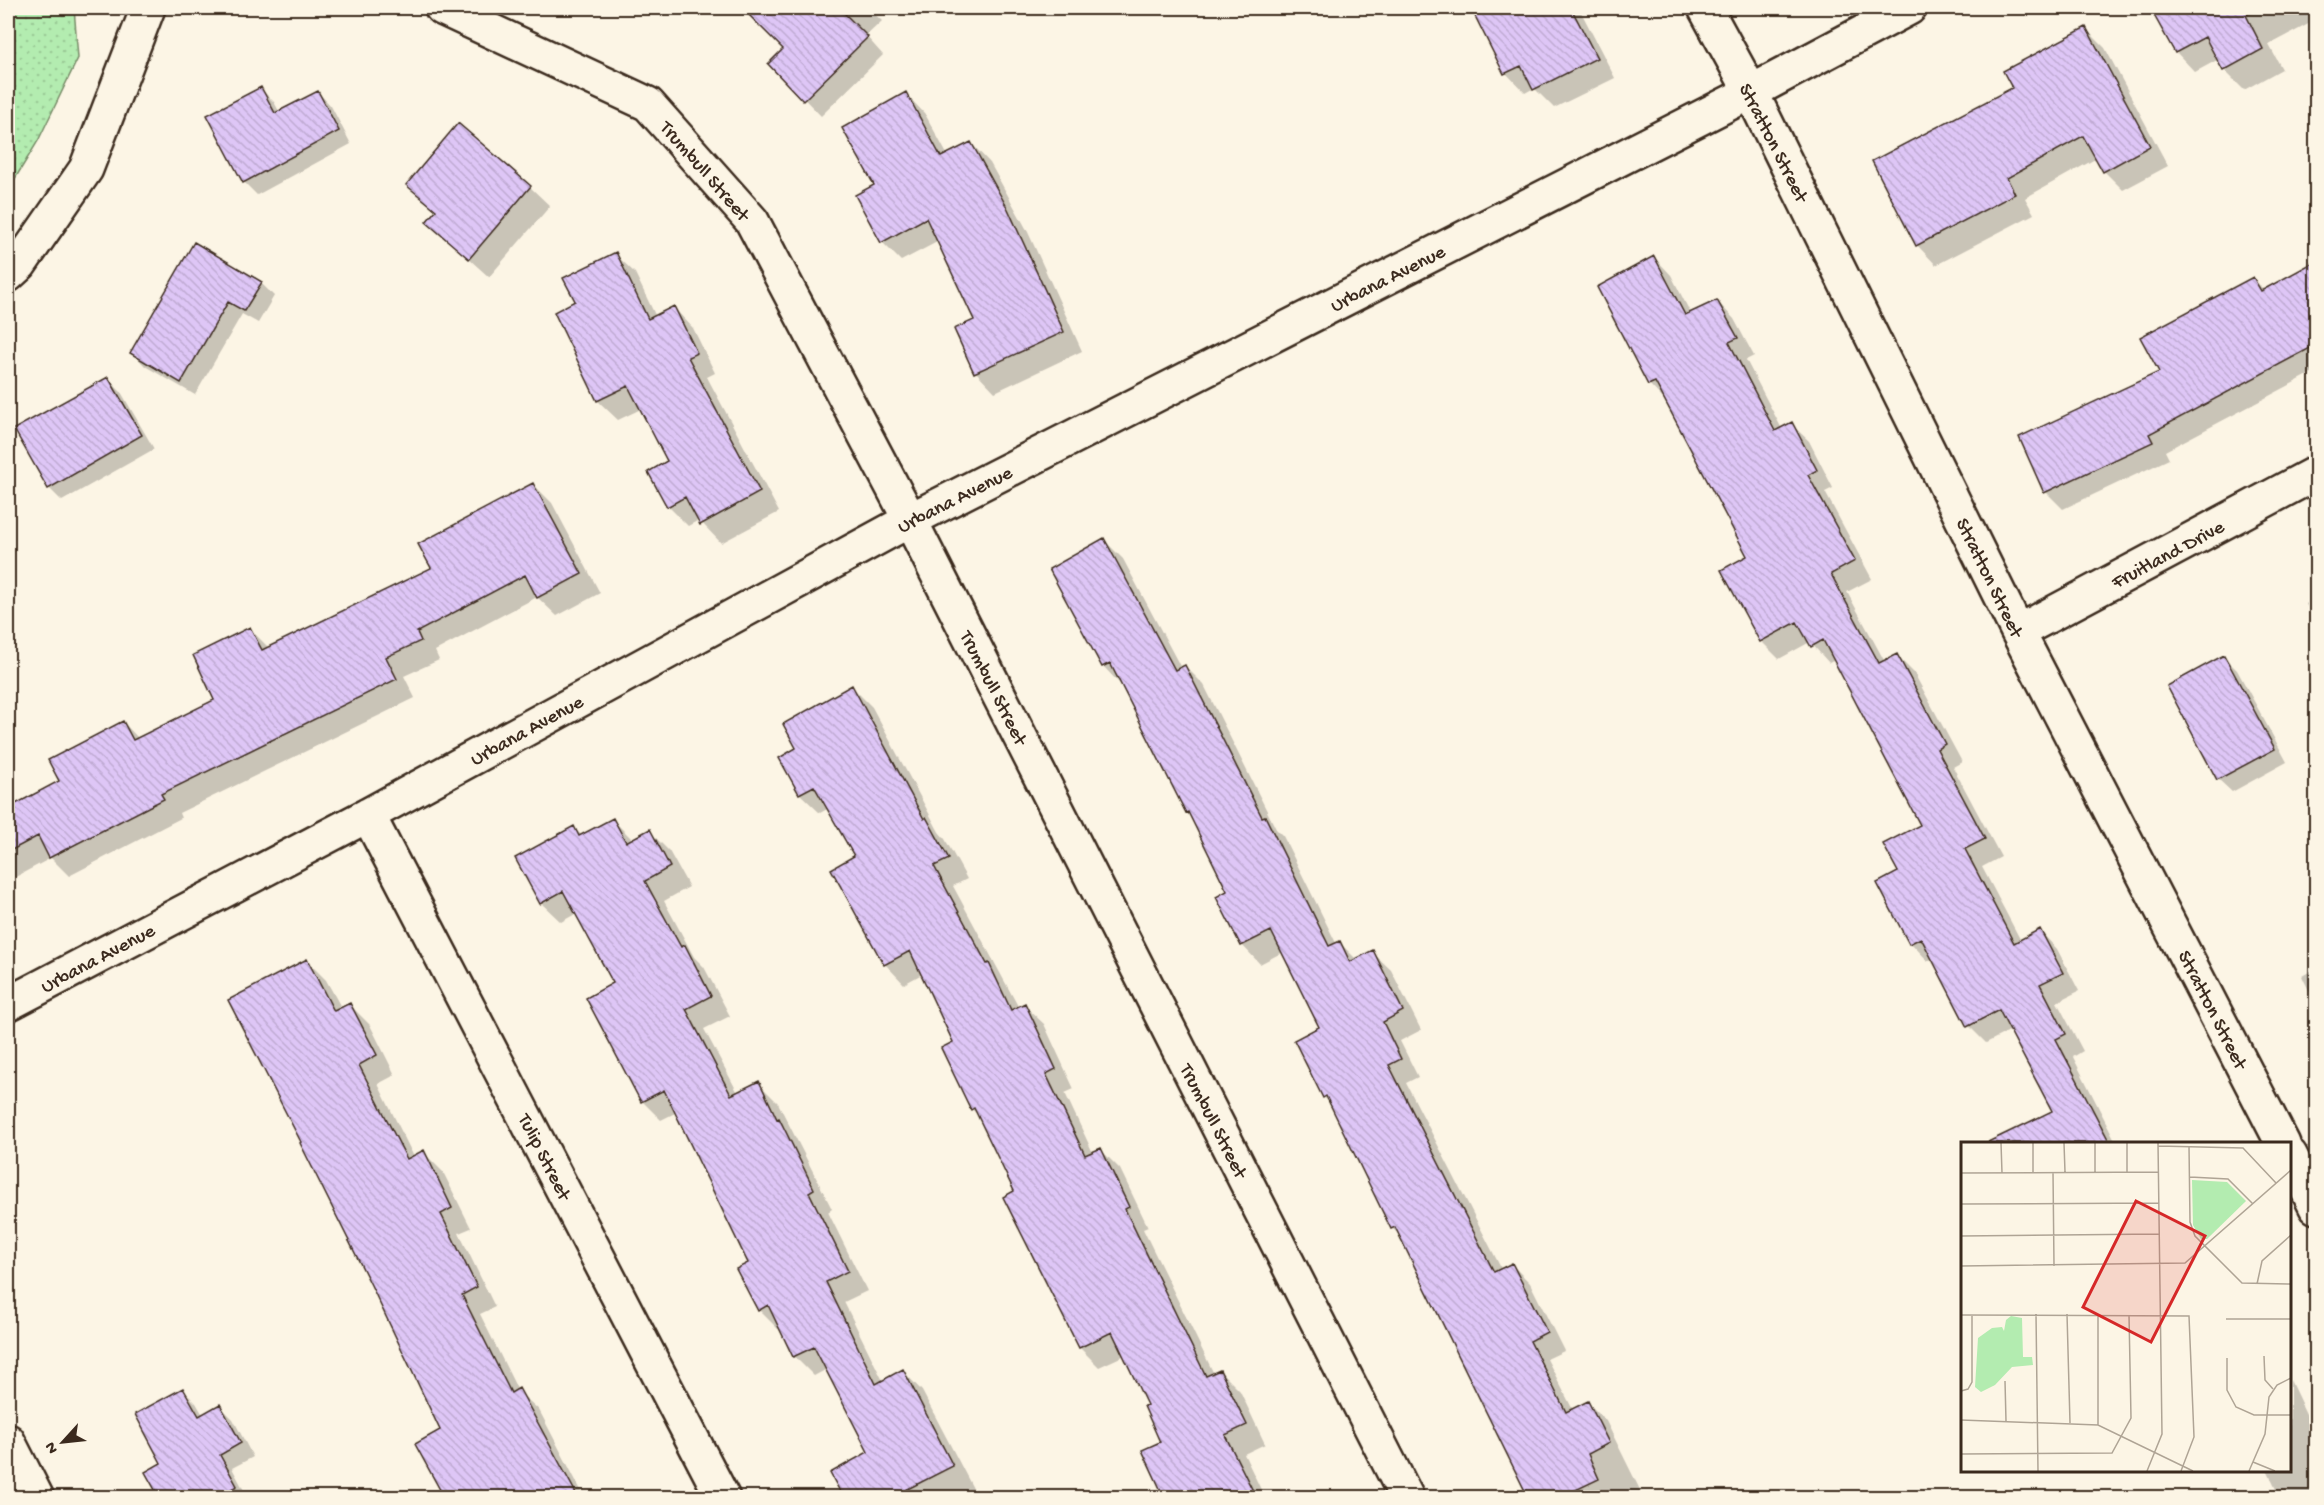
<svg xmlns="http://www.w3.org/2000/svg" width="2324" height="1505" font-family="'Gochi Hand',sans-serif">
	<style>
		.grass { fill: url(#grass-dots); stroke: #778b67; stroke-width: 1.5 }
		.shadow { fill: #0003 }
		.building { fill: url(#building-back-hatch); stroke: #3b2a1e; stroke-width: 1.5 }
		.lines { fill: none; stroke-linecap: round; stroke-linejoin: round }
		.minor-casing { stroke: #3b2a1e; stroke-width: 38 }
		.minor { stroke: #fcf5e5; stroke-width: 33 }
		.labels { text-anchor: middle; stroke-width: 6; stroke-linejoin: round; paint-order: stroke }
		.street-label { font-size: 20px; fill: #3b2a1e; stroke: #fcf5e5 }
		.inset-road { fill: none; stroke: #afa495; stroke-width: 1.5 }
		.view { fill: #d62828; fill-opacity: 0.15; stroke: #d62828; stroke-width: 3 }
		.inset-edge { fill: none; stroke: #3b2a1e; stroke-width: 3 }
	</style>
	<defs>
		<pattern id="grass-dots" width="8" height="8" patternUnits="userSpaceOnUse" patternTransform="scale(1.5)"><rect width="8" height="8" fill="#b3ecb0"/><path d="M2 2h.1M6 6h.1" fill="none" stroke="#9bcb97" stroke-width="1.8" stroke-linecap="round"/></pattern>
		<pattern id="building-back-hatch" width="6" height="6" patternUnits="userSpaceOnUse" patternTransform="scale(1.5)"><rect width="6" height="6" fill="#dec6f6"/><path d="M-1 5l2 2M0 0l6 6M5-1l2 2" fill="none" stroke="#bfaad2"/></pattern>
	</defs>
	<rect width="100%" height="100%" fill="#fcf5e5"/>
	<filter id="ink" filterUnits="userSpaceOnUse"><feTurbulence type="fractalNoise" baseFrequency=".0167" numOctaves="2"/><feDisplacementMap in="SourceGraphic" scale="12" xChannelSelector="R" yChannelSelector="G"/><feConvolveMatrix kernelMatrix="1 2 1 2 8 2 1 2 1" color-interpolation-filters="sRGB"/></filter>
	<g filter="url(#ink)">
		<path class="grass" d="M 8,8 L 74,8 L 78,58 L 38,141 L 8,190 Z"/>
		<path class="shadow" d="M 744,8 L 868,8 L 882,21 L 866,36 L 883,55 L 821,116 L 770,64 L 785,49 Z
			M 1473,8 L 1579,8 L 1615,78 L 1554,108 L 1534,88 L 1525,93 L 1506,73 Z
			M 2152,8 L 2316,8 L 2316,20 L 2269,45 L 2282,69 L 2244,90 L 2224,70 L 2219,59 L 2195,72 L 2176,52 Z
			M 2086,29 L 2105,48 L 2168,166 L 2123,190 L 2104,171 L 2097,158 L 2025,198 L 2034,214 L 1936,265 L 1917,245 Z
			M 261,89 L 274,102 L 280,113 L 318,92 L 331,106 L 351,144 L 257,195 L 244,182 Z
			M 906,94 L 925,114 L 948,156 L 971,143 L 990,163 L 1027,230 L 1082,351 L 995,392 L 976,372 L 976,321 L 939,241 L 901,261 L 882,242 L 876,185 Z
			M 408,185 L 530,187 L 550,206 L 489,277 L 428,222 L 437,212 Z
			M 615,254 L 635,273 L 656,317 L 674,308 L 693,328 L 715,373 L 707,377 L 779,512 L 721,543 L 699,520 L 688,526 L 668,506 L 669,461 L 641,409 L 618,420 L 598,401 L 556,312 L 577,302 Z
			M 1654,257 L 1671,275 L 1691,314 L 1717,301 L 1734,319 L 1754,356 L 1746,360 L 1782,429 L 1791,424 L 1809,441 L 1833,488 L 1825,492 L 1872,579 L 1847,592 L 1885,662 L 1897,656 L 1914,673 L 1962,762 L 1953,767 L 2001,857 L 1982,867 L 2021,941 L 2040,931 L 2057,949 L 2079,991 L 2057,1002 L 2083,1051 L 2073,1057 L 2117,1144 L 2039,1144 L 2029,1124 L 2054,1111 L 2011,1030 L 1986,1043 L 1969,1026 L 1933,958 L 1928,961 L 1911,943 L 1879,884 L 1900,873 L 1922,825 L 1835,660 L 1829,663 L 1810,642 L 1779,659 L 1761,641 L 1723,571 L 1749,557 L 1666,402 L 1649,384 Z
			M 2316,263 L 2316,371 L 2165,451 L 2169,459 L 2063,509 L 2046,492 L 2253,279 L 2265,291 Z
			M 261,283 L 274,296 L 258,323 L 242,314 L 195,395 L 145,366 L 132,352 Z
			M 108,379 L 121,392 L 154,449 L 62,501 L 49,488 Z
			M 533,484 L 552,503 L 600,593 L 557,616 L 537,597 L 435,651 L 439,660 L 404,676 L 415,698 L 179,813 L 181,818 L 69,876 L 51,858 L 8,881 L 8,810 L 61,781 L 123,722 L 139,739 L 216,701 L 250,629 L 269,648 L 433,569 Z
			M 1104,540 L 1123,559 L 1181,668 L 1185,666 L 1204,685 L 1276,829 L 1283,836 L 1337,945 L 1340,943 L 1357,960 L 1372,952 L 1391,970 L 1421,1030 L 1400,1041 L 1418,1077 L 1406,1083 L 1502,1270 L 1512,1265 L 1530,1283 L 1564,1351 L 1547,1359 L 1573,1410 L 1588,1403 L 1606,1421 L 1644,1498 L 1530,1498 L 1403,1238 L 1392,1228 L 1331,1104 L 1324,1097 L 1321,1028 L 1283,952 L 1260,964 L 1242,945 L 1229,892 L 1192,816 L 1187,812 L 1121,685 L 1103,666 Z
			M 2316,598 L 2316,623 L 2306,604 Z
			M 2224,657 L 2237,670 L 2287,762 L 2232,792 L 2218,779 Z
			M 852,687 L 872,707 L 939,832 L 945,839 L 967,879 L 953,886 L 1019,1008 L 1024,1005 L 1044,1024 L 1074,1089 L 1065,1093 L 1093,1153 L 1101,1150 L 1120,1169 L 1148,1227 L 1143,1229 L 1214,1374 L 1220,1371 L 1240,1391 L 1265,1444 L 1244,1454 L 1265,1498 L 1166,1498 L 1144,1451 L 1162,1443 L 1149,1406 L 1125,1355 L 1099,1367 L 1080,1348 L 1016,1192 L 979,1116 L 972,1109 L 955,1043 L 922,974 L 904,984 L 885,964 L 856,857 L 829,808 L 820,813 L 800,794 L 781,759 L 798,749 Z
			M 613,820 L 633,840 L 649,831 L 669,851 L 689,887 L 664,901 L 694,957 L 704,967 L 730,1016 L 704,1029 L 738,1093 L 758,1083 L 778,1103 L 832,1209 L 828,1212 L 867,1291 L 844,1302 L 883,1381 L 903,1371 L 922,1391 L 978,1498 L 844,1498 L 832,1473 L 870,1453 L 827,1369 L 814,1376 L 794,1356 L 781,1328 L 778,1329 L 759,1310 L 750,1263 L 677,1112 L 661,1120 L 642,1101 L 615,984 L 577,913 L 561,922 L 541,903 L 574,828 L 582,836 Z
			M 2316,943 L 2316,955 L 2312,945 Z
			M 307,961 L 326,980 L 342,1009 L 350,1005 L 370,1025 L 395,1075 L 378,1084 L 414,1157 L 423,1152 L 443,1172 L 471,1228 L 459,1233 L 495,1307 L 480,1314 L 518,1391 L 539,1410 L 585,1498 L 445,1498 L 417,1444 L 442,1431 Z
			M 2316,968 L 2316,1005 L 2302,976 Z
			M 2290,1380 L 2316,1435 L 2316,1498 L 2280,1498 L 2267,1470 L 2290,1470 Z
			M 183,1390 L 196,1403 L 203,1415 L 220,1406 L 233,1419 L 253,1457 L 232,1468 L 248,1498 L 160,1498 L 147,1473 L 163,1464 Z"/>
		<path class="building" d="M 742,8 L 839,8 L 868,37 L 803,101 L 768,64 L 783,49 Z
			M 1471,8 L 1571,8 L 1597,58 L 1533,90 L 1521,66 L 1504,74 Z
			M 2150,8 L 2260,8 L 2246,15 L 2263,49 L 2223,71 L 2205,37 L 2175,53 Z
			M 2086,27 L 2150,146 L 2103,172 L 2083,136 L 2007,178 L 2015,194 L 1916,246 L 1872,161 L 2012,88 L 2003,71 Z
			M 261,87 L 275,113 L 318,91 L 339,131 L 243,183 L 207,115 Z
			M 906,92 L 941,157 L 971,142 L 1008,209 L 1064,332 L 974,373 L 954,329 L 974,320 L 926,218 L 881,243 L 855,195 L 874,185 L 842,128 Z
			M 458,123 L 531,186 L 469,259 L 426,222 L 436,210 L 406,185 Z
			M 194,242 L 262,282 L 244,311 L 228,302 L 181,383 L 130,353 Z
			M 616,252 L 648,319 L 674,306 L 697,353 L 688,357 L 760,492 L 700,525 L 685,497 L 667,507 L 648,472 L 667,461 L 628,386 L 597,401 L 554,312 L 575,301 L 563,278 Z
			M 1654,256 L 1685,315 L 1717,300 L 1738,338 L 1729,342 L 1775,431 L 1792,422 L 1817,470 L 1808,475 L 1855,561 L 1831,574 L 1879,663 L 1897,654 L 1945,744 L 1937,749 L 1985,839 L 1965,849 L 2014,943 L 2040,929 L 2063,973 L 2040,984 L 2066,1034 L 2056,1039 L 2110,1143 L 1986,1143 L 2052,1111 L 1999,1010 L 1967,1027 L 1921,938 L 1909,944 L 1877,883 L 1898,872 L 1883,844 L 1920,825 L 1823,640 L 1811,647 L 1797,622 L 1760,642 L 1721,570 L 1747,556 L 1655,382 L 1648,385 L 1597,287 Z
			M 2316,261 L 2316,345 L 2149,434 L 2153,442 L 2044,493 L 2019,437 L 2159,372 L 2140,337 L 2253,277 L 2261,291 Z
			M 108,377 L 142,435 L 48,489 L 14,429 Z
			M 533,483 L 582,574 L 537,598 L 525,575 L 417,632 L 421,641 L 386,657 L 397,679 L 161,794 L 164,799 L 49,858 L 38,836 L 8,852 L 8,808 L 59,781 L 48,760 L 123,721 L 133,740 L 214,700 L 193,655 L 250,627 L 262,650 L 431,568 L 418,544 Z
			M 1104,538 L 1175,670 L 1185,665 L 1262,817 L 1265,816 L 1329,946 L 1340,941 L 1350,962 L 1373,950 L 1403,1011 L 1383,1022 L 1401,1059 L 1389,1065 L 1494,1272 L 1512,1263 L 1547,1332 L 1530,1341 L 1566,1412 L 1588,1401 L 1609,1443 L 1588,1454 L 1599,1479 L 1561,1497 L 1528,1497 L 1395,1227 L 1391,1229 L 1326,1096 L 1323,1098 L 1294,1040 L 1319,1027 L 1271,931 L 1241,946 L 1216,897 L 1227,891 L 1188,812 L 1186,813 L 1110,663 L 1102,667 L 1049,569 Z
			M 2224,655 L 2275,749 L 2217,780 L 2167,686 Z
			M 852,685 L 924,819 L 926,817 L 949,859 L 934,866 L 987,964 L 989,963 L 1011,1010 L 1025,1003 L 1056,1069 L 1046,1074 L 1085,1155 L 1101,1148 L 1129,1207 L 1125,1209 L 1206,1376 L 1220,1370 L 1247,1425 L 1225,1435 L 1256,1497 L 1164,1497 L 1142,1450 L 1160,1442 L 1144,1406 L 1147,1405 L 1112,1332 L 1079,1348 L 1003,1197 L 1014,1191 L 974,1108 L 971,1110 L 941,1048 L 953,1042 L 910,951 L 884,965 L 831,869 L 854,856 L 814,786 L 799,794 L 779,758 L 796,748 L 783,724 Z
			M 613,818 L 626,842 L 650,829 L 670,867 L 645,881 L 681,947 L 685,945 L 711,996 L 686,1009 L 731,1095 L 759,1081 L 777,1119 L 779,1118 L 814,1189 L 809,1192 L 848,1271 L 826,1282 L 876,1384 L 903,1369 L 953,1466 L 892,1497 L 843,1497 L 830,1473 L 868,1452 L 814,1347 L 793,1357 L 768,1305 L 758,1311 L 736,1269 L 748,1263 L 664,1090 L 641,1102 L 586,998 L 613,983 L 563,891 L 540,904 L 515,858 L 574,826 L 579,836 Z
			M 307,959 L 334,1011 L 350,1003 L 377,1055 L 359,1065 L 407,1159 L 424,1150 L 452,1208 L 441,1214 L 477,1287 L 462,1295 L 511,1393 L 519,1388 L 578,1497 L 444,1497 L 415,1444 L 440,1430 L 371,1285 L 300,1143 L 301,1142 L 228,1000 Z
			M 183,1388 L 199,1416 L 220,1404 L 241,1443 L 220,1455 L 237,1486 L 216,1497 L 159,1497 L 145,1472 L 161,1463 L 135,1414 Z"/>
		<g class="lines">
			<defs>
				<path id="minor" d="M 442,8 L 648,104 L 752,221 L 910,520 L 1407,1498
					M 1705,8 L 1751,92 L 2018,632 L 2283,1144
					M 8,275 L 20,264 L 86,169 L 148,8
					M 2018,632 L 2316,473
					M 368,815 L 723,1498
					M 8,1004 L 368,815 L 910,520 L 1751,92 L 1909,8
					M 2290,1155 L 2316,1207
					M 8,1441 L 37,1498"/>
			</defs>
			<use href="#minor" class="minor-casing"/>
			<use href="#minor" class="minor"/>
		</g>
	</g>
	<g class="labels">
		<g class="street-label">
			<text transform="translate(1775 142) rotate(63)" y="7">Stratton Street</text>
			<text transform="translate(706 170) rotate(49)" y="7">Trumbull Street</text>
			<text transform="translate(1387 277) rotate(-27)" y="7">Urbana Avenue</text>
			<text transform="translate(954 498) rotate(-27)" y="7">Urbana Avenue</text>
			<text transform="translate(2167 553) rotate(-28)" y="7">Fruitland Drive</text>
			<text transform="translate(1991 577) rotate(64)" y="7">Stratton Street</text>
			<text transform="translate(995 687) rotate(63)" y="7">Trumbull Street</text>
			<text transform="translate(526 729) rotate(-29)" y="7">Urbana Avenue</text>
			<text transform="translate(97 957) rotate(-28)" y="7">Urbana Avenue</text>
			<text transform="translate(2214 1009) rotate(63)" y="7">Stratton Street</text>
			<text transform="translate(1215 1120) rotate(63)" y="7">Trumbull Street</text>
			<text transform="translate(546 1156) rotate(63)" y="7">Tulip Street</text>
		</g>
	</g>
	<g transform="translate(1961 1142)">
		<rect width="330" height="330" fill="#fcf5e5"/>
		<path d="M 231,38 L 266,40 L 285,59 L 246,97 L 240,97 L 232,83 Z" fill="#b3ecb0"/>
		<path d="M 50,174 L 61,176 L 62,215 L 71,215 L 72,223 L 51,225 L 34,243 L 20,250 L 14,245 L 17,196 L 31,186 L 41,185 L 43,189 L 45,178 Z" fill="#b3ecb0"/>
		<path class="inset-road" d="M 40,1 L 41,31M 72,1 L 72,31M 103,1 L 104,30M 134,1 L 134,30M 166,1 L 166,30M 197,4 L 282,6 L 315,41M 228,4 L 229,80 L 234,94 L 281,141 L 330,142M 92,30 L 93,124M 0,31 L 198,30M 229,35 L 267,37 L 292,62M 0,62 L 198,61M 0,94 L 198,92M 0,124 L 224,121 L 330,28M 296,142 L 301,119 L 330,93M 75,172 L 77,329M 106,172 L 109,281M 0,173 L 228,174 L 233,295 L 220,329M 265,177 L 330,177M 303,214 L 304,238 L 312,247M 266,216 L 266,248 L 275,265 L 293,273 L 330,273M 44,239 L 45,279M 0,249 L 7,247 L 11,240 L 11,173M 0,278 L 137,283 L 232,329M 137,283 L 137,172M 0,312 L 151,311 L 170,276 L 168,173M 292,320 L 314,329M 186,329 L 201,292 L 197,1M 288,329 L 304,292 L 308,255 L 316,243 L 330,236"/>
		<path class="view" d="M 175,59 L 244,94 L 190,200 L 122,165 Z"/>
		<rect width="330" height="330" class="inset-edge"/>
	</g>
	<rect width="2324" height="1505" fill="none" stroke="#fcf5e5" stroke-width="30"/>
	<rect x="15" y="15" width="2294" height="1475" fill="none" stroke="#3b2a1e" stroke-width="2" filter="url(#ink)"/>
	<g transform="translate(63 1442) rotate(243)" stroke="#fcf5e5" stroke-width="4.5" paint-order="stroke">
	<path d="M0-4.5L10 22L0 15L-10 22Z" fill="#3b2a1e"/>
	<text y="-9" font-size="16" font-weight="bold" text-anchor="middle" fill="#3b2a1e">N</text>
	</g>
</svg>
